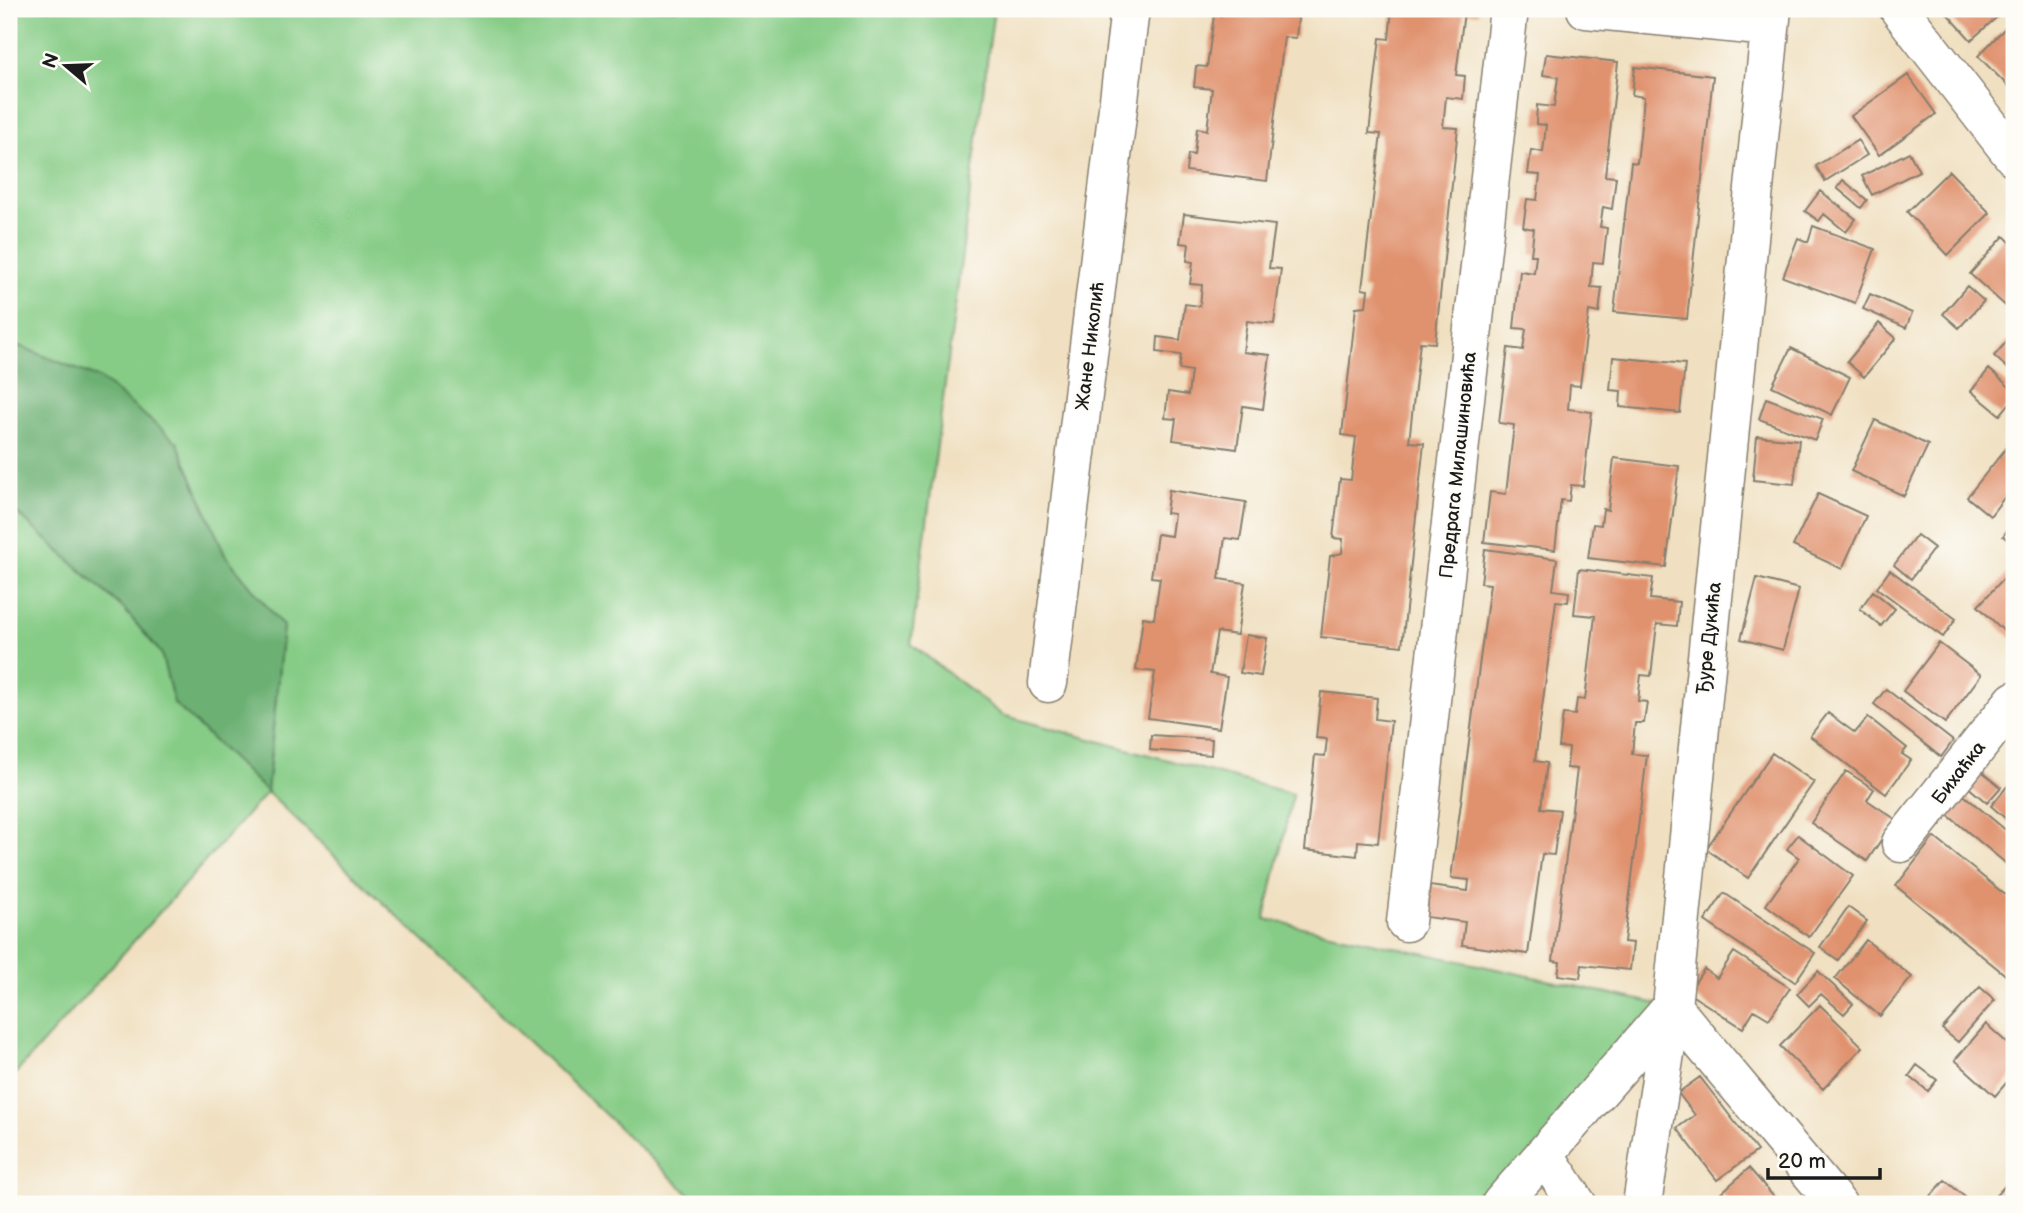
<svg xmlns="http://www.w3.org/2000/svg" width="2023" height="1213" font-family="'Balsamiq Sans',sans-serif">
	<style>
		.green { fill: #86cc86; stroke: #517451; stroke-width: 2 }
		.forest { fill: #6cb073; stroke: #446648; stroke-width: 2 }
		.building { fill: #e0916d }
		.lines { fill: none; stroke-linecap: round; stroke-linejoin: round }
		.minor-casing { stroke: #867e6e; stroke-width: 41 }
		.minor { stroke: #fff; stroke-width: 38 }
		.labels { text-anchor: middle; stroke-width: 5; stroke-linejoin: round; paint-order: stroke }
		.street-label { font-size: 19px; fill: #1c1c1c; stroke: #fdfcf7 }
	</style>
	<rect width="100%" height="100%" fill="#fdfcf7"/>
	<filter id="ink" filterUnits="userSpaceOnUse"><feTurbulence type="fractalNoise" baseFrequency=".0143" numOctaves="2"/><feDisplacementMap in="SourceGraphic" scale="14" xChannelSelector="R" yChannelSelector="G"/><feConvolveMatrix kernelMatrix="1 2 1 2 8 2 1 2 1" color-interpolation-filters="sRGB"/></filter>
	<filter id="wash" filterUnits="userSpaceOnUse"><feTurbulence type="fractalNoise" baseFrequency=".00686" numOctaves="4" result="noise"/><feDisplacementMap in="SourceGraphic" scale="28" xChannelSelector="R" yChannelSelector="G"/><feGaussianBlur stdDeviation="1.57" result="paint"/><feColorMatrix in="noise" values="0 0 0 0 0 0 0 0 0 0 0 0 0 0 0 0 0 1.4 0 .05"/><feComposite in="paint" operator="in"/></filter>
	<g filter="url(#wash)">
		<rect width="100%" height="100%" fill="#f0e0c1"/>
		<path class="green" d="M 9,9 L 994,9 L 911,644 L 1002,715 L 1293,794 L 1265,919 L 1672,1007 L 1501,1204 L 699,1204 L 267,792 L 9,1081 L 9,506 L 124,609 L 161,653 L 174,703 L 267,791 L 283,626 L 225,555 L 177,442 L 99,378 L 16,345 L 9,334 Z"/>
		<path class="forest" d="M 9,334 L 17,345 L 99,378 L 177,442 L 225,555 L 283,626 L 267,792 L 174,703 L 161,653 L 124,609 L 9,506 Z"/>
		<g id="blocks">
			<path class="building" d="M 1222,9 L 1299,9 L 1296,38 L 1284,37 L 1267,181 L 1186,171 L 1188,154 L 1194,155 L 1197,128 L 1207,130 L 1212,89 L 1194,87 L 1196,66 L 1207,67 L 1214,15 L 1221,16 Z
				M 1392,9 L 1479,9 L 1478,14 L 1464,12 L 1456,75 L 1465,76 L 1463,99 L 1446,97 L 1443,127 L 1458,128 L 1435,343 L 1420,342 L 1409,442 L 1424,443 L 1402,646 L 1321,637 L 1330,556 L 1342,553 L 1343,539 L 1333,538 L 1340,479 L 1351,480 L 1356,437 L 1342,435 L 1356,307 L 1366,306 L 1368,290 L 1362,289 L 1381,134 L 1369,133 L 1380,38 L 1389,39 Z
				M 1943,9 L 2006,9 L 1971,40 Z
				M 2010,23 L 2014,27 L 2014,92 L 1978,56 Z
				M 1546,54 L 1618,62 L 1605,176 L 1616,177 L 1612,209 L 1603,207 L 1600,227 L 1607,228 L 1603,263 L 1593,262 L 1591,287 L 1602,288 L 1599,313 L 1589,311 L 1580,386 L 1570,385 L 1568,409 L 1592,412 L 1583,486 L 1571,485 L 1569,501 L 1561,500 L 1555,550 L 1484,542 L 1490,492 L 1506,494 L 1514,425 L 1499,423 L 1508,348 L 1523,350 L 1526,329 L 1514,328 L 1520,271 L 1534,273 L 1536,255 L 1531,255 L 1534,229 L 1523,227 L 1527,199 L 1537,200 L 1540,175 L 1528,174 L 1531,150 L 1543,152 L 1546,125 L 1536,124 L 1537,105 L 1554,107 L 1558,77 L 1543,75 Z
				M 1635,67 L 1713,76 L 1687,319 L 1614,312 L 1631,162 L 1637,163 L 1644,97 L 1632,95 Z
				M 1908,75 L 1936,114 L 1879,155 L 1851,116 Z
				M 1858,140 L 1867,155 L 1825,181 L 1816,166 Z
				M 1909,152 L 1919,171 L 1872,195 L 1862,176 Z
				M 1949,171 L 1990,213 L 1948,255 L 1907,212 Z
				M 1843,180 L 1867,200 L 1861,208 L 1837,188 Z
				M 1820,191 L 1856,219 L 1846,232 L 1824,214 L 1819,221 L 1805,211 Z
				M 1184,214 L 1275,225 L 1269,268 L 1281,269 L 1274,324 L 1247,321 L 1243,352 L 1270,355 L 1263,409 L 1243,406 L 1237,449 L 1173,440 L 1176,419 L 1165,418 L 1168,392 L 1188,395 L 1191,371 L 1179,369 L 1181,355 L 1157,352 L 1158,337 L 1180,340 L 1185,304 L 1200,306 L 1202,285 L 1190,284 L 1193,262 L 1187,261 L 1189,244 L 1180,243 Z
				M 1813,226 L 1875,249 L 1855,303 L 1783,277 L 1798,238 L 1808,242 Z
				M 2004,236 L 2014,246 L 2014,303 L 2009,309 L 1970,274 Z
				M 1967,286 L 1984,301 L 1959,328 L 1943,314 Z
				M 1870,294 L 1912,313 L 1906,328 L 1863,309 Z
				M 1879,323 L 1896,338 L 1864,377 L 1847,362 Z
				M 2014,333 L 2014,374 L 1994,356 Z
				M 1791,348 L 1850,377 L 1832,415 L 1772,386 Z
				M 1613,357 L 1685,364 L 1680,413 L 1620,407 L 1621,391 L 1610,390 Z
				M 1989,369 L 2014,391 L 2014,398 L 2000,415 L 1971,391 Z
				M 1766,398 L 1823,419 L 1815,440 L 1759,419 Z
				M 1875,420 L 1928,445 L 1904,496 L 1851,471 Z
				M 1757,436 L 1799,440 L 1794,484 L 1753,480 Z
				M 2007,447 L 2014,453 L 2014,485 L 1990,516 L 1967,497 Z
				M 1614,458 L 1679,466 L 1666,567 L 1588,558 L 1593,524 L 1601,525 L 1603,509 L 1608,510 Z
				M 1169,490 L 1246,502 L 1240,540 L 1225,538 L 1219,579 L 1245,583 L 1237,635 L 1217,632 L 1210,674 L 1227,677 L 1219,728 L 1148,718 L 1155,672 L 1136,670 L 1143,617 L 1154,619 L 1160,578 L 1151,577 L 1157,534 L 1171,536 L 1174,514 L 1166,513 Z
				M 1818,494 L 1866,516 L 1842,569 L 1793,546 Z
				M 2014,522 L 2014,545 L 2003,536 Z
				M 1917,535 L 1934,548 L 1911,579 L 1894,565 Z
				M 1485,549 L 1557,559 L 1553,590 L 1569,592 L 1568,602 L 1556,601 L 1535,761 L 1547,763 L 1541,808 L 1560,810 L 1554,855 L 1542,854 L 1528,954 L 1462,945 L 1465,922 L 1426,917 L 1430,886 L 1468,891 L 1469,880 L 1451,878 L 1490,584 L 1481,583 Z
				M 2014,567 L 2014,638 L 2013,640 L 1978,606 Z
				M 1579,569 L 1653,578 L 1650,599 L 1679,602 L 1677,626 L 1657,624 L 1651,676 L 1641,675 L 1638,701 L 1647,702 L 1644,723 L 1635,723 L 1632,754 L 1647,755 L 1624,942 L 1633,943 L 1630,970 L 1582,965 L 1580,978 L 1558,975 L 1560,962 L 1553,961 L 1577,769 L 1567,768 L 1569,748 L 1559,747 L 1563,714 L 1575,715 L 1577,699 L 1585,700 L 1595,616 L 1574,614 Z
				M 1890,570 L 1956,619 L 1943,637 L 1877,588 Z
				M 1757,578 L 1799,589 L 1783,650 L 1741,639 Z
				M 1873,591 L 1895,609 L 1881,626 L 1860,609 Z
				M 1246,635 L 1267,638 L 1261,676 L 1240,673 Z
				M 1939,643 L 1981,675 L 1945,723 L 1903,691 Z
				M 1886,689 L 1953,741 L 1941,757 L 1874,704 Z
				M 1321,692 L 1377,698 L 1375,719 L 1391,721 L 1378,843 L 1358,841 L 1357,856 L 1305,850 L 1315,755 L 1325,756 L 1327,739 L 1316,738 Z
				M 1828,713 L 1855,733 L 1868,717 L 1907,748 L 1902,754 L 1911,760 L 1886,794 L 1810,736 Z
				M 1151,735 L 1212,739 L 1211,755 L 1150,750 Z
				M 1772,753 L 1814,782 L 1748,878 L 1706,849 Z
				M 1979,769 L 2001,787 L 1987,803 L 1966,785 Z
				M 1846,771 L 1874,789 L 1867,800 L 1895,819 L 1867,861 L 1811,823 Z
				M 2014,778 L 2014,826 L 1991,806 Z
				M 1960,792 L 2014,837 L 2014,870 L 1944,812 Z
				M 1798,835 L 1853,876 L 1809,937 L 1766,905 L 1799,858 L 1787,849 Z
				M 1934,837 L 2014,902 L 2014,969 L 2008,977 L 1896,886 Z
				M 1724,893 L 1815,953 L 1795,982 L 1705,921 Z
				M 1848,907 L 1867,921 L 1838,960 L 1820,947 Z
				M 1866,940 L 1912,977 L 1880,1016 L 1835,979 Z
				M 1734,952 L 1790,988 L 1769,1019 L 1754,1010 L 1743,1028 L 1688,993 L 1704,969 L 1717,978 Z
				M 1818,971 L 1853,1004 L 1844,1014 L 1821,994 L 1809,1006 L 1797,994 Z
				M 1980,987 L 1995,1000 L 1958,1042 L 1942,1029 Z
				M 1820,1005 L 1863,1047 L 1823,1089 L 1780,1046 Z
				M 1986,1024 L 2014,1049 L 2014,1074 L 1995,1096 L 1955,1060 Z
				M 1917,1065 L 1937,1080 L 1928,1091 L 1909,1076 Z
				M 1700,1077 L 1757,1151 L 1717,1180 L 1677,1128 L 1695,1115 L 1678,1093 Z
				M 1749,1168 L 1780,1204 L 1731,1204 L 1721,1193 Z
				M 2014,1176 L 2014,1204 L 1988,1204 Z
				M 1945,1180 L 1973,1204 L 1924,1204 Z"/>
		</g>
	</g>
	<g filter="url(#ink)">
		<use href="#blocks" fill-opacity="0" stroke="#867e6e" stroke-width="2"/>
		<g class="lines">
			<defs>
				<path id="minor" d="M 1586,9 L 1770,27
					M 1899,9 L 2014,157
					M 1048,683 L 1130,9
					M 1901,843 L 2014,701
					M 1406,922 L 1509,9
					M 1672,1007 L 1837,1204
					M 1544,1154 L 1577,1204
					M 1501,1204 L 1672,1007
					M 1642,1204 L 1672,1007 L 1772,9"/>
			</defs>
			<use href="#minor" class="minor-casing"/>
			<use href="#minor" class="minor"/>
		</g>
	</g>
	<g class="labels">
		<g class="street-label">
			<text transform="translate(1089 346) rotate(-83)" y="7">Жане Николић</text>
			<text transform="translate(1457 465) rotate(-84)" y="7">Предрага Милашиновића</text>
			<text transform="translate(1708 638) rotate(-84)" y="7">Ђуре Дукића</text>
			<text transform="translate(1958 772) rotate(-52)" y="7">Бихаћка</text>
		</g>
	</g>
	<rect width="2023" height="1213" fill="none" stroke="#fdfcf7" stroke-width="35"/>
	<g transform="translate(66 66) rotate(289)" stroke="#fdfcf7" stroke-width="5" paint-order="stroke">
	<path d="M0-5L12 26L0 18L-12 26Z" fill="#1c1c1c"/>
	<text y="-10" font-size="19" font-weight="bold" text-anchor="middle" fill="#1c1c1c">N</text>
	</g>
	<path d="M1768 1168v10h112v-10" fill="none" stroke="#1c1c1c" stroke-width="3.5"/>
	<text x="1778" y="1168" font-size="21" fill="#1c1c1c" stroke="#fdfcf7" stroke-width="5" paint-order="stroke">20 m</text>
</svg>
